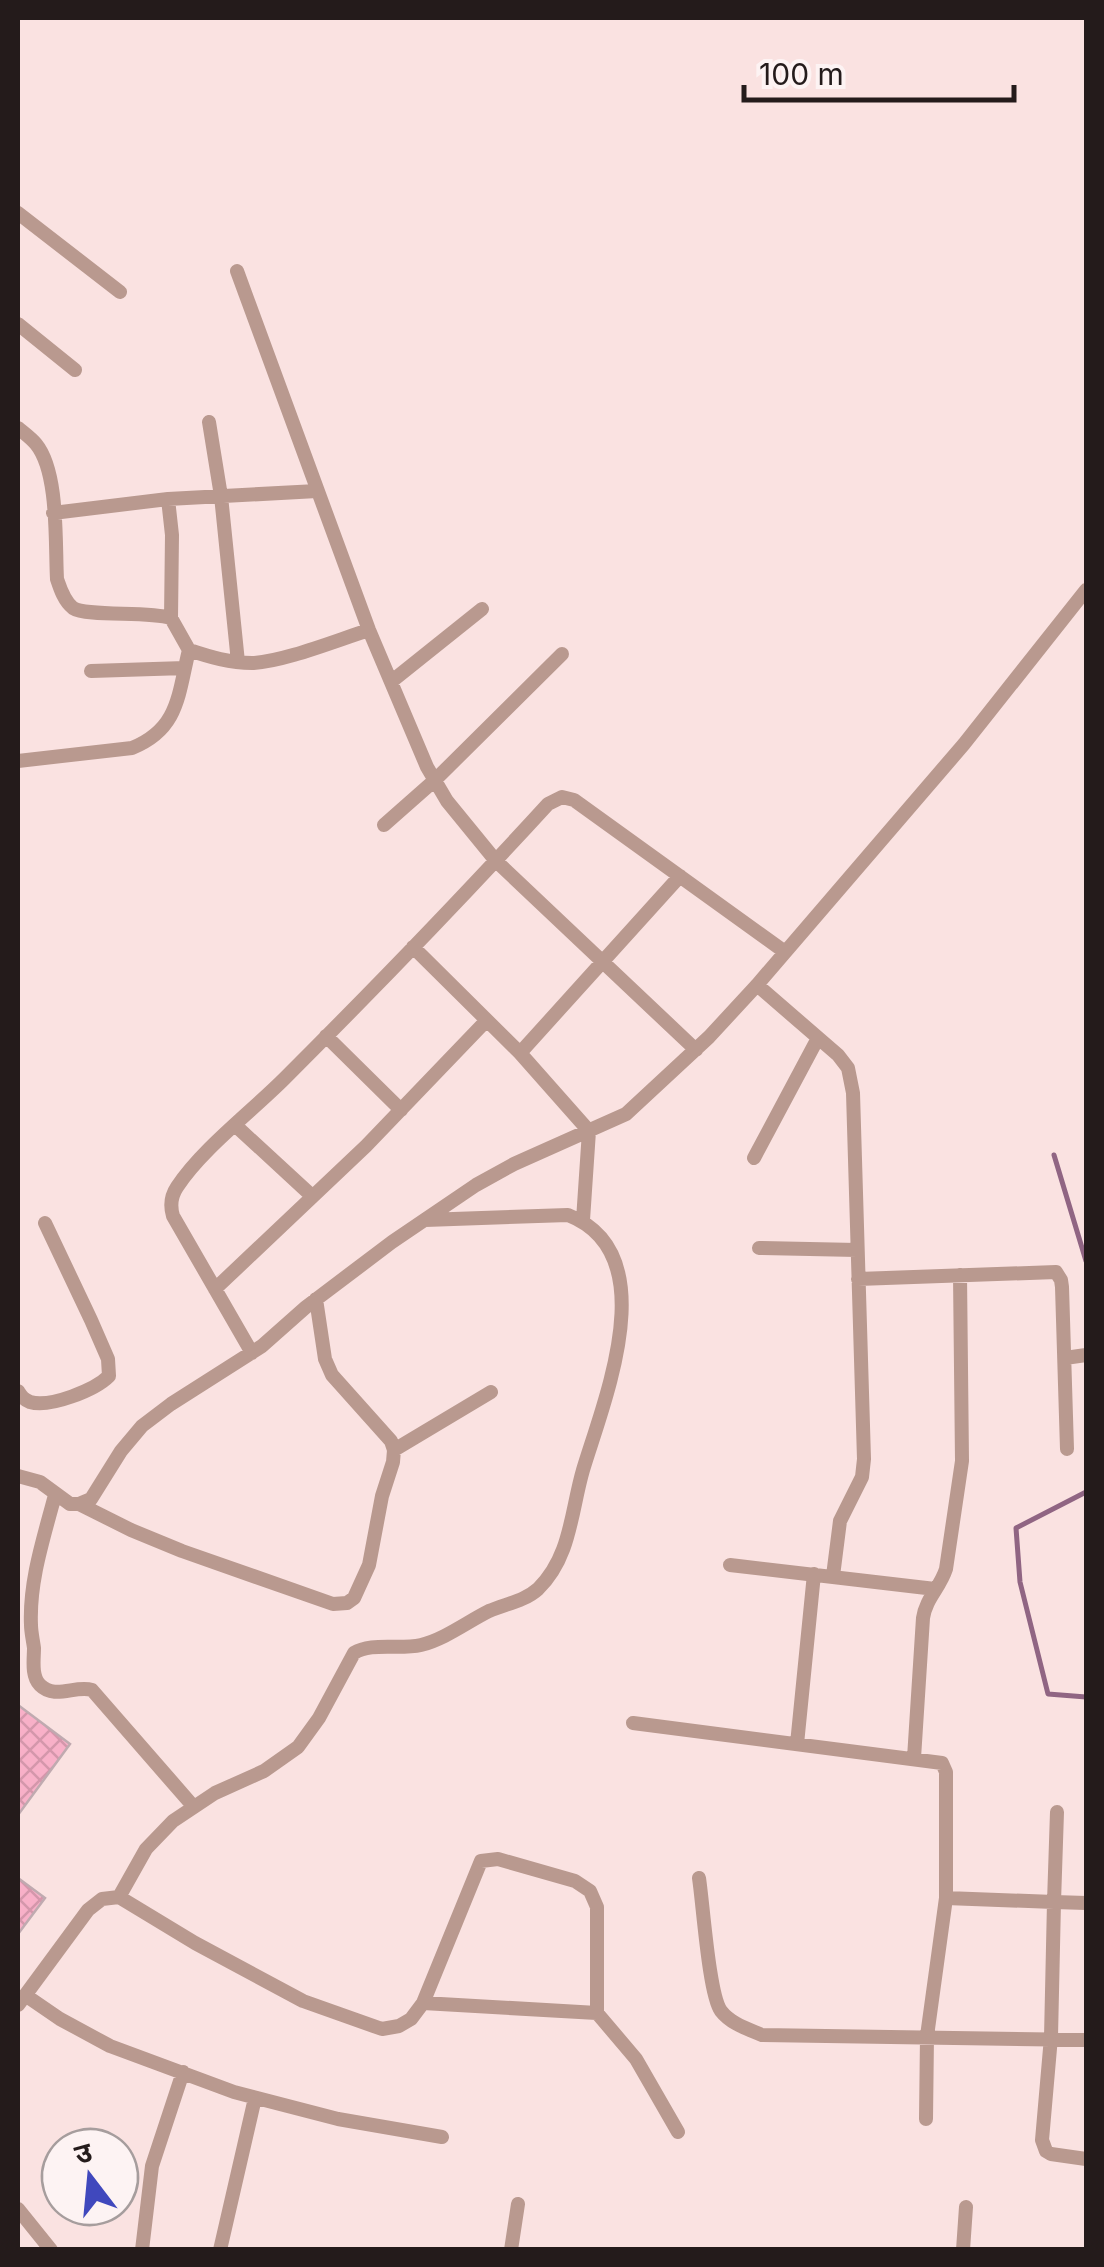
<svg xmlns="http://www.w3.org/2000/svg" width="1104" height="2267" font-family="Inter,'Noto Sans Devanagari',sans-serif">
	<style>
		.lines { fill: none; stroke-linecap: round; stroke-linejoin: round }
		.stream { stroke: #906583; stroke-width: 5 }
		.building { fill: url(#building-cross-hatch); stroke: #c0aab0; stroke-width: 2.5 }
		.street { stroke: #b9998f; stroke-width: 14 }
	</style>
	<defs>
		<pattern id="building-cross-hatch" width="8" height="8" patternUnits="userSpaceOnUse" patternTransform="scale(2.5)"><rect width="8" height="8" fill="#f8b0c8"/><path d="M0 0l8 8M0 8l8-8" fill="none" stroke="#d497ab"/></pattern>
	</defs>
	<rect width="100%" height="100%" fill="#fae2e1"/>
	<g class="lines">
		<path class="stream" d="M 1054,1155 L 1086,1261
			M 1086,1492 L 1016,1528 L 1020,1582 L 1048,1694 L 1086,1697"/>
	</g>
	<path class="building" d="M 18,1705 L 70,1744 L 18,1815 Z
		M 18,1878 L 45,1898 L 18,1934 Z"/>
	<g class="lines">
		<path class="street" d="M 18,213 L 120,292
			M 237,271 L 369,630 L 427,767 L 447,801 L 496,861 L 696,1050
			M 18,324 L 75,370
			M 209,422 L 221,496 L 238,662
			M 18,428 C 24,433 31,438 36,444 C 59,472 55,543 57,579 C 60,588 64,601 73,608 C 87,617 147,611 171,618 L 189,650 C 210,657 230,663 252,663 C 283,662 337,640 369,630
			M 168,499 L 172,535 L 171,618
			M 53,513 L 168,499 L 317,491
			M 91,671 L 185,668
			M 392,681 L 482,609
			M 18,761 L 132,748 C 179,729 178,695 189,650
			M 384,825 L 435,780 L 562,654
			M 413,947 L 520,1053 L 589,1131 L 583,1220
			M 757,985 L 838,1055 L 848,1068 L 853,1093 L 864,1459 L 862,1477 L 840,1521 L 833,1576
			M 326,1036 L 401,1110
			M 520,1053 L 680,876
			M 236,1126 L 312,1196
			M 754,1158 L 818,1038
			M 759,1248 L 857,1250
			M 858,1279 L 1056,1272 L 1061,1280 L 1062,1287 L 1067,1449
			M 215,1289 L 366,1146 L 486,1021
			M 252,1353 L 173,1216 C 170,1206 171,1196 177,1187 C 201,1150 252,1111 284,1079 C 374,989 462,898 548,804 L 562,797 L 574,800 L 785,952
			M 1065,1358 L 1086,1355
			M 18,1391 C 22,1397 23,1399 30,1402 C 50,1408 95,1390 109,1376 L 108,1359 L 91,1320 L 45,1223
			M 394,1450 L 491,1392
			M 18,1476 L 40,1482 L 70,1504 L 79,1504 L 91,1499 L 121,1451 L 142,1426 L 171,1404 L 262,1346 L 306,1307 L 392,1242 L 476,1185 L 514,1164 L 626,1114 L 709,1037 L 757,985 L 964,744 L 1086,590
			M 55,1495 C 44,1537 29,1581 31,1625 C 31,1632 33,1640 34,1648 C 34,1659 31,1676 40,1685 C 55,1700 75,1685 92,1690 L 193,1806
			M 79,1504 L 131,1530 L 182,1551 L 333,1604 L 347,1603 L 354,1598 L 369,1565 L 382,1496 L 393,1462 L 394,1450 L 391,1441 L 332,1375 L 325,1359 L 316,1299
			M 730,1565 L 935,1589
			M 633,1723 L 942,1763 L 946,1772 L 946,1898
			M 797,1744 L 814,1574
			M 914,1758 L 923,1618 C 926,1598 940,1588 946,1569 L 962,1461 L 960,1275
			M 1057,1812 L 1054,1902 L 1086,1903
			M 699,1878 C 703,1904 709,1995 721,2011 C 731,2024 748,2029 762,2035 L 1086,2040
			M 119,1897 L 146,1849 L 173,1821 L 215,1793 L 264,1771 L 298,1747 L 319,1718 L 354,1653 C 371,1642 399,1650 421,1645 C 445,1639 467,1622 489,1611 C 505,1604 525,1601 538,1589 C 571,1557 571,1511 583,1470 C 604,1400 666,1253 568,1215 L 425,1220
			M 25,1995 L 60,2019 L 110,2046 L 234,2092 L 338,2119 L 442,2137
			M 18,2005 L 88,1910 L 102,1899 L 119,1897 L 195,1943 L 303,2001 L 382,2029 L 399,2026 L 411,2019 L 423,2003 L 481,1861 L 498,1859 L 575,1881 L 590,1891 L 597,1907 L 597,2013 L 423,2003
			M 597,2013 L 636,2059 L 678,2132
			M 926,2119 L 927,2036 L 946,1898 L 1054,1902 L 1051,2037 L 1042,2140 L 1046,2151 L 1051,2154 L 1086,2159
			M 18,2209 L 51,2250
			M 142,2250 L 152,2166 L 183,2072
			M 220,2250 L 255,2098
			M 511,2250 L 518,2204
			M 963,2250 L 966,2207"/>
	</g>
	<rect width="1104" height="2267" fill="none" stroke="#241b1b" stroke-width="40"/>
	<g transform="translate(90 2177) rotate(344)"><circle r="48" fill="#fdf3f3" stroke="#a69d9d" stroke-width="2.5"/>
	<path d="M0-8L18 38L0 25L-18 38Z" fill="#4048bd"/>
	<text y="-15" font-size="28" font-weight="bold" text-anchor="middle" fill="#241b1b">उ</text>
	</g>
	<path d="M744 85v15h270v-15" fill="none" stroke="#241b1b" stroke-width="5"/>
	<text x="759" y="85" font-size="30" fill="#241b1b" stroke="#fdf3f3" stroke-width="8" paint-order="stroke">100 m</text>
</svg>
